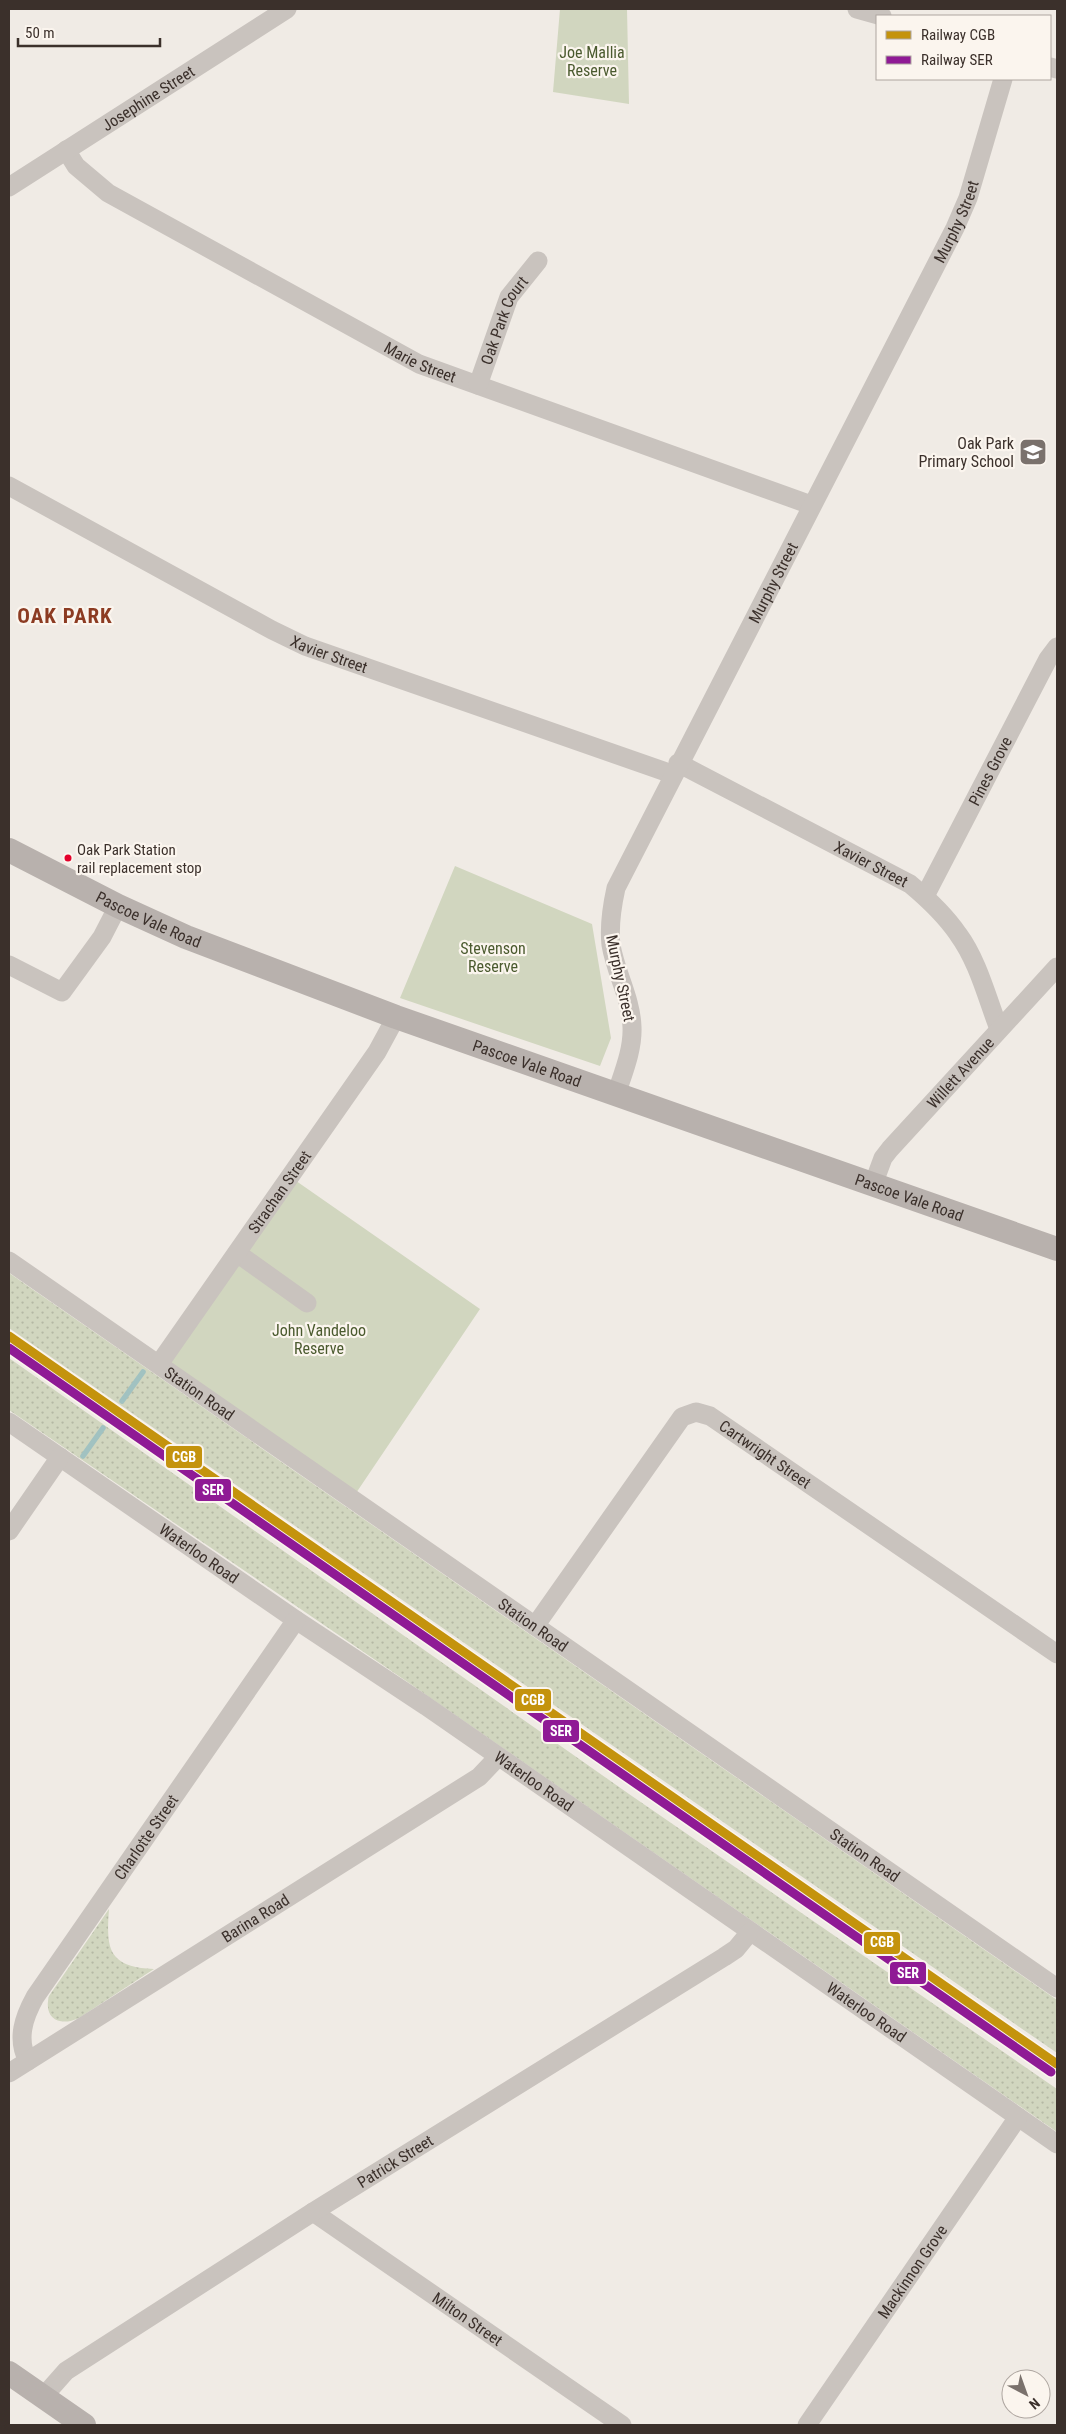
<svg xmlns="http://www.w3.org/2000/svg" width="1066" height="2434" font-family="'Roboto Condensed',sans-serif">
	<style>
		.grass { fill: url(#grass-dots) }
		.green { fill: #d1d6bf }
		.lines { fill: none; stroke-linecap: round; stroke-linejoin: round }
		.stream { stroke: #a1c2c1; stroke-width: 5.5 }
		.minor { stroke: #c9c3be; stroke-width: 19 }
		.major { stroke: #b8b1ad; stroke-width: 24 }
		.rail-1-casing { stroke: #fbf5ee; stroke-width: 12 }
		.rail-2-casing { stroke: #fbf5ee; stroke-width: 12 }
		.rail-1 { stroke: #c4930d; stroke-width: 9 }
		.rail-2 { stroke: #8f1a95; stroke-width: 9 }
		.bus-dot { fill: #e4002b; stroke: #fbf5ee; stroke-width: 2 }
		.labels { text-anchor: middle; stroke-width: 4.5; stroke-linejoin: round; paint-order: stroke }
		.bus-label { font-size: 15px; fill: #3b302b; stroke: #fbf5ee; text-anchor: start }
		.park-label { font-size: 16px; fill: #4a5a2e; stroke: #fbf5ee }
		.street-label { font-size: 16px; fill: #3b302b; stroke: #fbf5ee }
		.poi-label { font-size: 16px; fill: #3b302b; stroke: #fbf5ee; text-anchor: end }
		.district-label { font-size: 21px; font-weight: bold; letter-spacing: 1px; fill: #8c3b22; stroke: #fbf5ee }
		.line-badge { stroke: #fbf5ee; stroke-width: 2 }
		.badge-label { font-size: 14px; text-anchor: middle; font-weight: bold; fill: #fff }
	</style>
	<defs>
		<pattern id="grass-dots" width="8" height="8" patternUnits="userSpaceOnUse" patternTransform="scale(1.25)"><rect width="8" height="8" fill="#d1d6bf"/><path d="M2 2h.1M6 6h.1" fill="none" stroke="#b4b8a4" stroke-width="1.8" stroke-linecap="round"/></pattern>
	</defs>
	<rect width="100%" height="100%" fill="#f0ebe5"/>
	<path class="grass" d="M 9,1273 L 1057,2000 L 1057,2053 L 9,1328 Z
		M 9,1358 L 629,1794 L 1057,2089 L 1057,2132 L 409,1683 L 9,1410 Z
		M 109,1909 C 106,1949 108,1967 154,1969 L 79,2018 C 60,2027 43,2019 49,1996 Z"/>
	<path class="green" d="M 560,9 L 627,9 L 629,104 L 553,92 Z
		M 455,866 L 592,924 L 611,1038 L 600,1066 L 400,998 Z
		M 289,1176 L 480,1309 L 348,1505 L 157,1373 Z"/>
	<g class="lines">
		<path class="stream" d="M 122,1401 L 143,1372
			M 83,1456 L 103,1428"/>
		<g class="minor">
			<path d="M 857,9 L 882,16"/>
			<path d="M 1050,67 L 1057,69"/>
			<path id="s1" d="M 66,150 L 76,166 L 108,193 L 419,364 L 811,505"/>
			<path id="s2" d="M 9,187 L 287,9"/>
			<path id="s3" d="M 478,385 L 509,297 L 538,261"/>
			<path id="s4" d="M 9,486 L 272,630 L 305,646 L 672,774"/>
			<path id="s5" d="M 678,763 L 910,884 C 928,899 945,915 958,934 C 978,961 987,998 999,1029"/>
			<path id="s6" d="M 925,896 L 1048,659 L 1057,647"/>
			<path d="M 9,965 L 62,992 L 102,937 L 118,906"/>
			<path id="s7" d="M 616,1095 C 623,1073 633,1050 632,1027 C 631,998 616,974 611,945 C 609,927 612,906 616,888 L 955,228 L 968,198 L 1003,79"/>
			<path id="s8" d="M 873,1185 L 883,1158 L 890,1149 L 1057,967"/>
			<path d="M 237,1253 L 307,1303"/>
			<path id="s9" d="M 9,1261 L 1057,1988"/>
			<path id="s10" d="M 159,1364 L 377,1052 L 396,1017"/>
			<path id="s11" d="M 9,1422 L 296,1620 L 426,1706 L 1057,2144"/>
			<path d="M 9,1531 L 60,1457"/>
			<path id="s12" d="M 535,1626 L 682,1417 L 696,1412 L 710,1416 L 1057,1654"/>
			<path id="s13" d="M 28,2061 C 16,2039 24,2017 35,1997 L 296,1620"/>
			<path id="s14" d="M 9,2073 L 479,1777 L 498,1757"/>
			<path id="s15" d="M 313,2212 L 622,2425"/>
			<path id="s16" d="M 43,2397 L 66,2371 L 313,2212 L 724,1957 L 736,1949 L 750,1932"/>
			<path id="s17" d="M 807,2425 L 1018,2117"/>
		</g>
		<g class="major">
			<path id="s18" d="M 9,850 L 118,906 L 186,937 L 396,1017 L 1057,1249"/>
			<path d="M 9,2373 L 84,2425"/>
		</g>
		<defs>
			<path id="rail-1" d="M 9,1336 L 1057,2064"/>
			<path id="rail-2" d="M 9,1348 L 1051,2072"/>
		</defs>
		<use href="#rail-1" class="rail-1-casing"/>
		<use href="#rail-2" class="rail-2-casing"/>
		<use href="#rail-1" class="rail-1"/>
		<use href="#rail-2" class="rail-2"/>
	</g>
	<defs>
		<symbol id="school-square" viewBox="-11 -11 22 22"><rect x="-9" y="-9" width="18" height="18" rx="4" fill="#7a716c" stroke="#fbf5ee"/><path d="M0-5L7-2L0 1L-7-2ZM-4 1L0 2.5L4 1V4Q0 6-4 4Z" fill="#fff"/></symbol>
	</defs>
	<g fill-rule="evenodd">
		<use href="#school-square" x="1017" y="436" width="32" height="32"/>
	</g>
	<circle class="bus-dot" cx="68" cy="858" r="4.5"/>
	<g class="labels">
		<g class="bus-label">
			<text x="77" y="855">Oak Park Station<tspan x="77" dy="18">rail replacement stop</tspan></text>
		</g>
		<g class="park-label">
			<text x="592" y="58">Joe Mallia<tspan x="592" dy="18">Reserve</tspan></text>
			<text x="493" y="954">Stevenson<tspan x="493" dy="18">Reserve</tspan></text>
			<text x="319" y="1336">John Vandeloo<tspan x="319" dy="18">Reserve</tspan></text>
		</g>
		<g class="street-label">
			<text dy="6" stroke="none"><textPath href="#s2" startOffset="165">Josephine Street</textPath></text>
			<text dy="6" stroke="none"><textPath href="#s7" startOffset="961">Murphy Street</textPath></text>
			<text dy="6" stroke="none"><textPath href="#s3" startOffset="70">Oak Park Court</textPath></text>
			<text dy="6" stroke="none"><textPath href="#s1" startOffset="416">Marie Street</textPath></text>
			<text dy="6" stroke="none"><textPath href="#s7" startOffset="556">Murphy Street</textPath></text>
			<text dy="6" stroke="none"><textPath href="#s4" startOffset="362">Xavier Street</textPath></text>
			<text dy="6" stroke="none"><textPath href="#s6" startOffset="141">Pines Grove</textPath></text>
			<text dy="6" stroke="none"><textPath href="#s5" startOffset="218">Xavier Street</textPath></text>
			<text dy="6" stroke="none"><textPath href="#s18" startOffset="156">Pascoe Vale Road</textPath></text>
			<text transform="translate(621 978) rotate(78)" y="6">Murphy Street</text>
			<text dy="6" stroke="none"><textPath href="#s18" startOffset="561">Pascoe Vale Road</textPath></text>
			<text dy="6" stroke="none"><textPath href="#s8" startOffset="144">Willett Avenue</textPath></text>
			<text dy="6" stroke="none"><textPath href="#s10" startOffset="210">Strachan Street</textPath></text>
			<text dy="6" stroke="none"><textPath href="#s18" startOffset="966">Pascoe Vale Road</textPath></text>
			<text dy="6" stroke="none"><textPath href="#s9" startOffset="232">Station Road</textPath></text>
			<text dy="6" stroke="none"><textPath href="#s12" startOffset="352">Cartwright Street</textPath></text>
			<text dy="6" stroke="none"><textPath href="#s11" startOffset="231">Waterloo Road</textPath></text>
			<text dy="6" stroke="none"><textPath href="#s9" startOffset="638">Station Road</textPath></text>
			<text dy="6" stroke="none"><textPath href="#s11" startOffset="636">Waterloo Road</textPath></text>
			<text dy="6" stroke="none"><textPath href="#s13" startOffset="262">Charlotte Street</textPath></text>
			<text dy="6" stroke="none"><textPath href="#s9" startOffset="1042">Station Road</textPath></text>
			<text dy="6" stroke="none"><textPath href="#s14" startOffset="291">Barina Road</textPath></text>
			<text dy="6" stroke="none"><textPath href="#s11" startOffset="1041">Waterloo Road</textPath></text>
			<text dy="6" stroke="none"><textPath href="#s16" startOffset="425">Patrick Street</textPath></text>
			<text dy="6" stroke="none"><textPath href="#s17" startOffset="186">Mackinnon Grove</textPath></text>
			<text dy="6" stroke="none"><textPath href="#s15" startOffset="188">Milton Street</textPath></text>
		</g>
		<g class="poi-label">
			<text x="1014" y="449">Oak Park<tspan x="1014" dy="18">Primary School</tspan></text>
		</g>
		<g class="district-label">
			<text x="65" y="623">OAK PARK</text>
		</g>
	</g>
	<g class="line-badge">
		<rect x="165" y="1445" width="38" height="24" rx="5" fill="#c4930d"/>
		<rect x="194" y="1478" width="38" height="24" rx="5" fill="#8f1a95"/>
		<rect x="514" y="1688" width="38" height="24" rx="5" fill="#c4930d"/>
		<rect x="542" y="1719" width="38" height="24" rx="5" fill="#8f1a95"/>
		<rect x="863" y="1931" width="38" height="24" rx="5" fill="#c4930d"/>
		<rect x="889" y="1961" width="38" height="24" rx="5" fill="#8f1a95"/>
	</g>
	<g class="badge-label">
		<text x="184" y="1462">CGB</text>
		<text x="213" y="1495">SER</text>
		<text x="533" y="1705">CGB</text>
		<text x="561" y="1736">SER</text>
		<text x="882" y="1947">CGB</text>
		<text x="908" y="1978">SER</text>
	</g>
	<rect width="1066" height="2434" fill="none" stroke="#3b302b" stroke-width="20"/>
	<rect x="876" y="15" width="175" height="65" fill="#fbf5ee" stroke="#aea6a0"/>
	<rect x="886" y="31" width="25" height="8" fill="#c4930d" stroke="#aea6a0"/>
	<text x="921" y="40" font-size="15" fill="#3b302b">Railway CGB</text>
	<rect x="886" y="56" width="25" height="8" fill="#8f1a95" stroke="#aea6a0"/>
	<text x="921" y="65" font-size="15" fill="#3b302b">Railway SER</text>
	<g transform="translate(1026 2394) rotate(139)"><circle r="24" fill="#fbf5ee" stroke="#aea6a0"/>
	<path d="M0-4L9 19L0 12L-9 19Z" fill="#7a716c"/>
	<text y="-8" font-size="14" font-weight="bold" text-anchor="middle" fill="#3b302b">N</text>
	</g>
	<path d="M18 38v8h142v-8" fill="none" stroke="#3b302b" stroke-width="2.5"/>
	<text x="25" y="38" font-size="15" fill="#3b302b" stroke="#fbf5ee" stroke-width="4" paint-order="stroke">50 m</text>
</svg>
